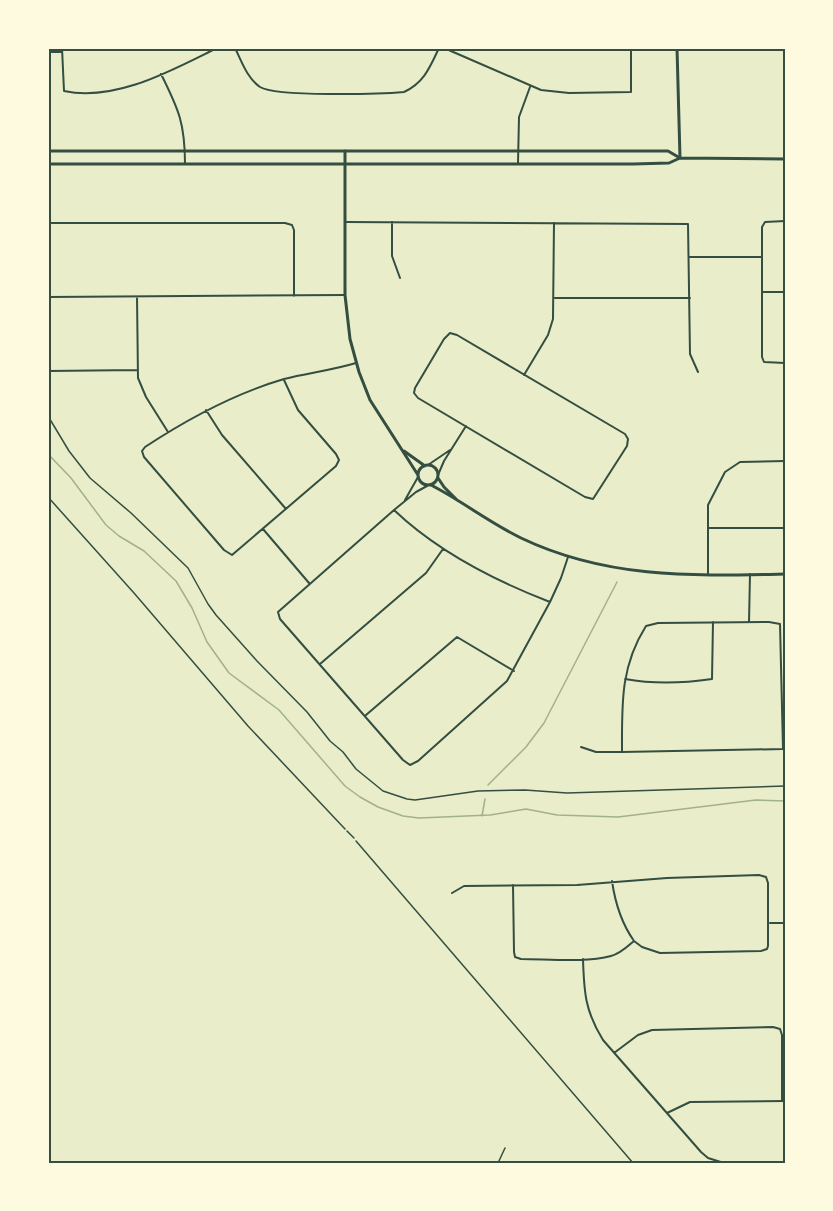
<svg xmlns="http://www.w3.org/2000/svg" width="833" height="1211" font-family="Karla,sans-serif">
	<style>
		.lines { fill: none; stroke-linecap: round; stroke-linejoin: round }
		.stream { stroke: #a3b18a; stroke-width: 1.5 }
		.path { stroke: #344e41; stroke-width: 1.5 }
		.service { stroke: #344e41; stroke-width: 1.5 }
		.minor { stroke: #344e41; stroke-width: 2 }
		.tertiary { stroke: #344e41; stroke-width: 3 }
		.secondary { stroke: #344e41; stroke-width: 3 }
		.neatline { fill: none; stroke: #344e41; stroke-width: 2 }
	</style>
	<rect width="100%" height="100%" fill="#e9edc9"/>
	<g class="lines">
		<path class="stream" d="M 48,454 L 71,478 L 106,525 L 119,536 L 144,551 L 176,581 L 192,608 L 207,642 L 229,673 L 279,710 L 345,786 L 360,797 L 378,807 L 403,816 L 419,818 L 490,815 L 526,809 L 557,815 L 618,817 L 756,800 L 785,801
			M 488,785 L 526,747 L 544,723 L 617,582
			M 482,816 L 485,799"/>
		<path class="path" d="M 48,416 L 69,451 L 90,478 L 131,513 L 188,568 L 208,604 L 216,615 L 257,661 L 307,712 L 330,741 L 343,752 L 356,769 L 383,791 L 407,799 L 415,800 L 478,791 L 525,790 L 567,793 L 785,786
			M 48,497 L 134,593 L 248,726 L 345,829
			M 356,841 L 633,1163
			M 498,1163 L 505,1148"/>
		<path class="service" d="M 347,831 L 354,838"/>
		<path class="minor" d="M 62,48 L 64,91 C 116,102 172,70 217,48
			M 235,48 C 242,62 247,78 260,87 C 276,97 381,94 404,92 C 424,83 430,67 439,48
			M 444,48 L 541,90 L 569,93 L 631,92 L 631,48
			M 48,52 L 62,52
			M 161,74 C 179,110 185,124 185,164
			M 518,163 L 519,117 L 530,87
			M 785,221 L 765,222 L 762,227 L 762,357 L 764,362 L 785,363
			M 346,222 L 688,224 L 690,354 L 698,372
			M 392,222 L 392,256 L 400,278
			M 48,223 L 285,223 L 292,225 L 294,230 L 294,296
			M 690,257 L 762,257
			M 762,292 L 785,292
			M 48,297 L 345,295
			M 137,297 L 138,378 L 146,397 L 168,432
			M 555,298 L 690,298
			M 450,333 L 457,335 L 625,434 L 628,439 L 627,446 L 593,499 L 585,497 L 418,398 L 414,393 L 415,388 L 444,339 Z
			M 48,371 L 137,370
			M 524,375 L 548,335 L 553,319 L 554,223
			M 284,380 L 298,410 L 336,454 L 339,460 L 336,466 L 232,555 L 224,550 L 144,457 L 142,451 L 145,447 C 189,418 233,394 284,379 C 308,373 333,370 356,363
			M 206,410 L 222,435 L 286,509
			M 428,465 L 450,450
			M 438,475 L 444,461 L 466,426
			M 427,486 L 416,492 L 394,510 L 278,612 L 280,619 L 403,760 L 410,765 L 418,761 L 507,681 L 550,602 L 561,578 L 568,557
			M 405,500 L 418,477
			M 394,510 C 438,552 493,580 550,602
			M 708,528 L 785,528
			M 263,529 L 309,583
			M 708,574 L 708,505 L 725,472 L 740,462 L 785,461
			M 749,622 L 750,574
			M 320,664 L 426,573 L 443,549
			M 625,679 C 652,684 685,683 712,679 L 713,622
			M 366,715 L 457,637 L 514,671
			M 581,747 L 596,752 L 622,752 L 783,749 L 780,624 L 769,622 L 658,623 L 646,626 C 620,667 622,705 622,752
			M 612,881 C 615,902 622,924 634,941
			M 452,893 L 464,886 L 577,885 L 667,878 L 759,875 L 766,877 L 768,883 L 768,946 L 767,949 L 761,951 L 660,953 L 642,947 L 634,941 C 627,947 620,954 611,956 C 586,963 547,959 521,959 L 515,957 L 514,952 L 513,885
			M 770,923 L 785,923
			M 583,959 C 584,992 585,1011 603,1040 L 701,1152 L 708,1158 L 724,1163
			M 614,1053 L 638,1035 L 652,1030 L 773,1027 L 780,1029 L 782,1035 L 782,1101
			M 667,1113 L 690,1102 L 785,1101
			M 771,1163 L 785,1163"/>
		<path class="tertiary" d="M 677,48 L 680,158
			M 345,151 L 345,295 L 350,339 L 359,372 L 370,400 L 418,475
			M 404,451 L 425,466
			M418 475a10 10 0 1 1 20 0a10 10 0 1 1-20 0Z
			M 438,478 L 444,487 L 457,500
			M 431,485 C 462,501 490,523 521,538 C 607,579 692,576 785,574"/>
		<path class="secondary" d="M 48,151 L 668,151 L 680,158 L 785,159
			M 48,164 L 633,164 L 669,163 L 680,158"/>
	</g>
	<rect width="833" height="1211" fill="none" stroke="#fefae0" stroke-width="99"/>
	<rect x="50" y="50" width="734" height="1112" class="neatline"/>
</svg>
